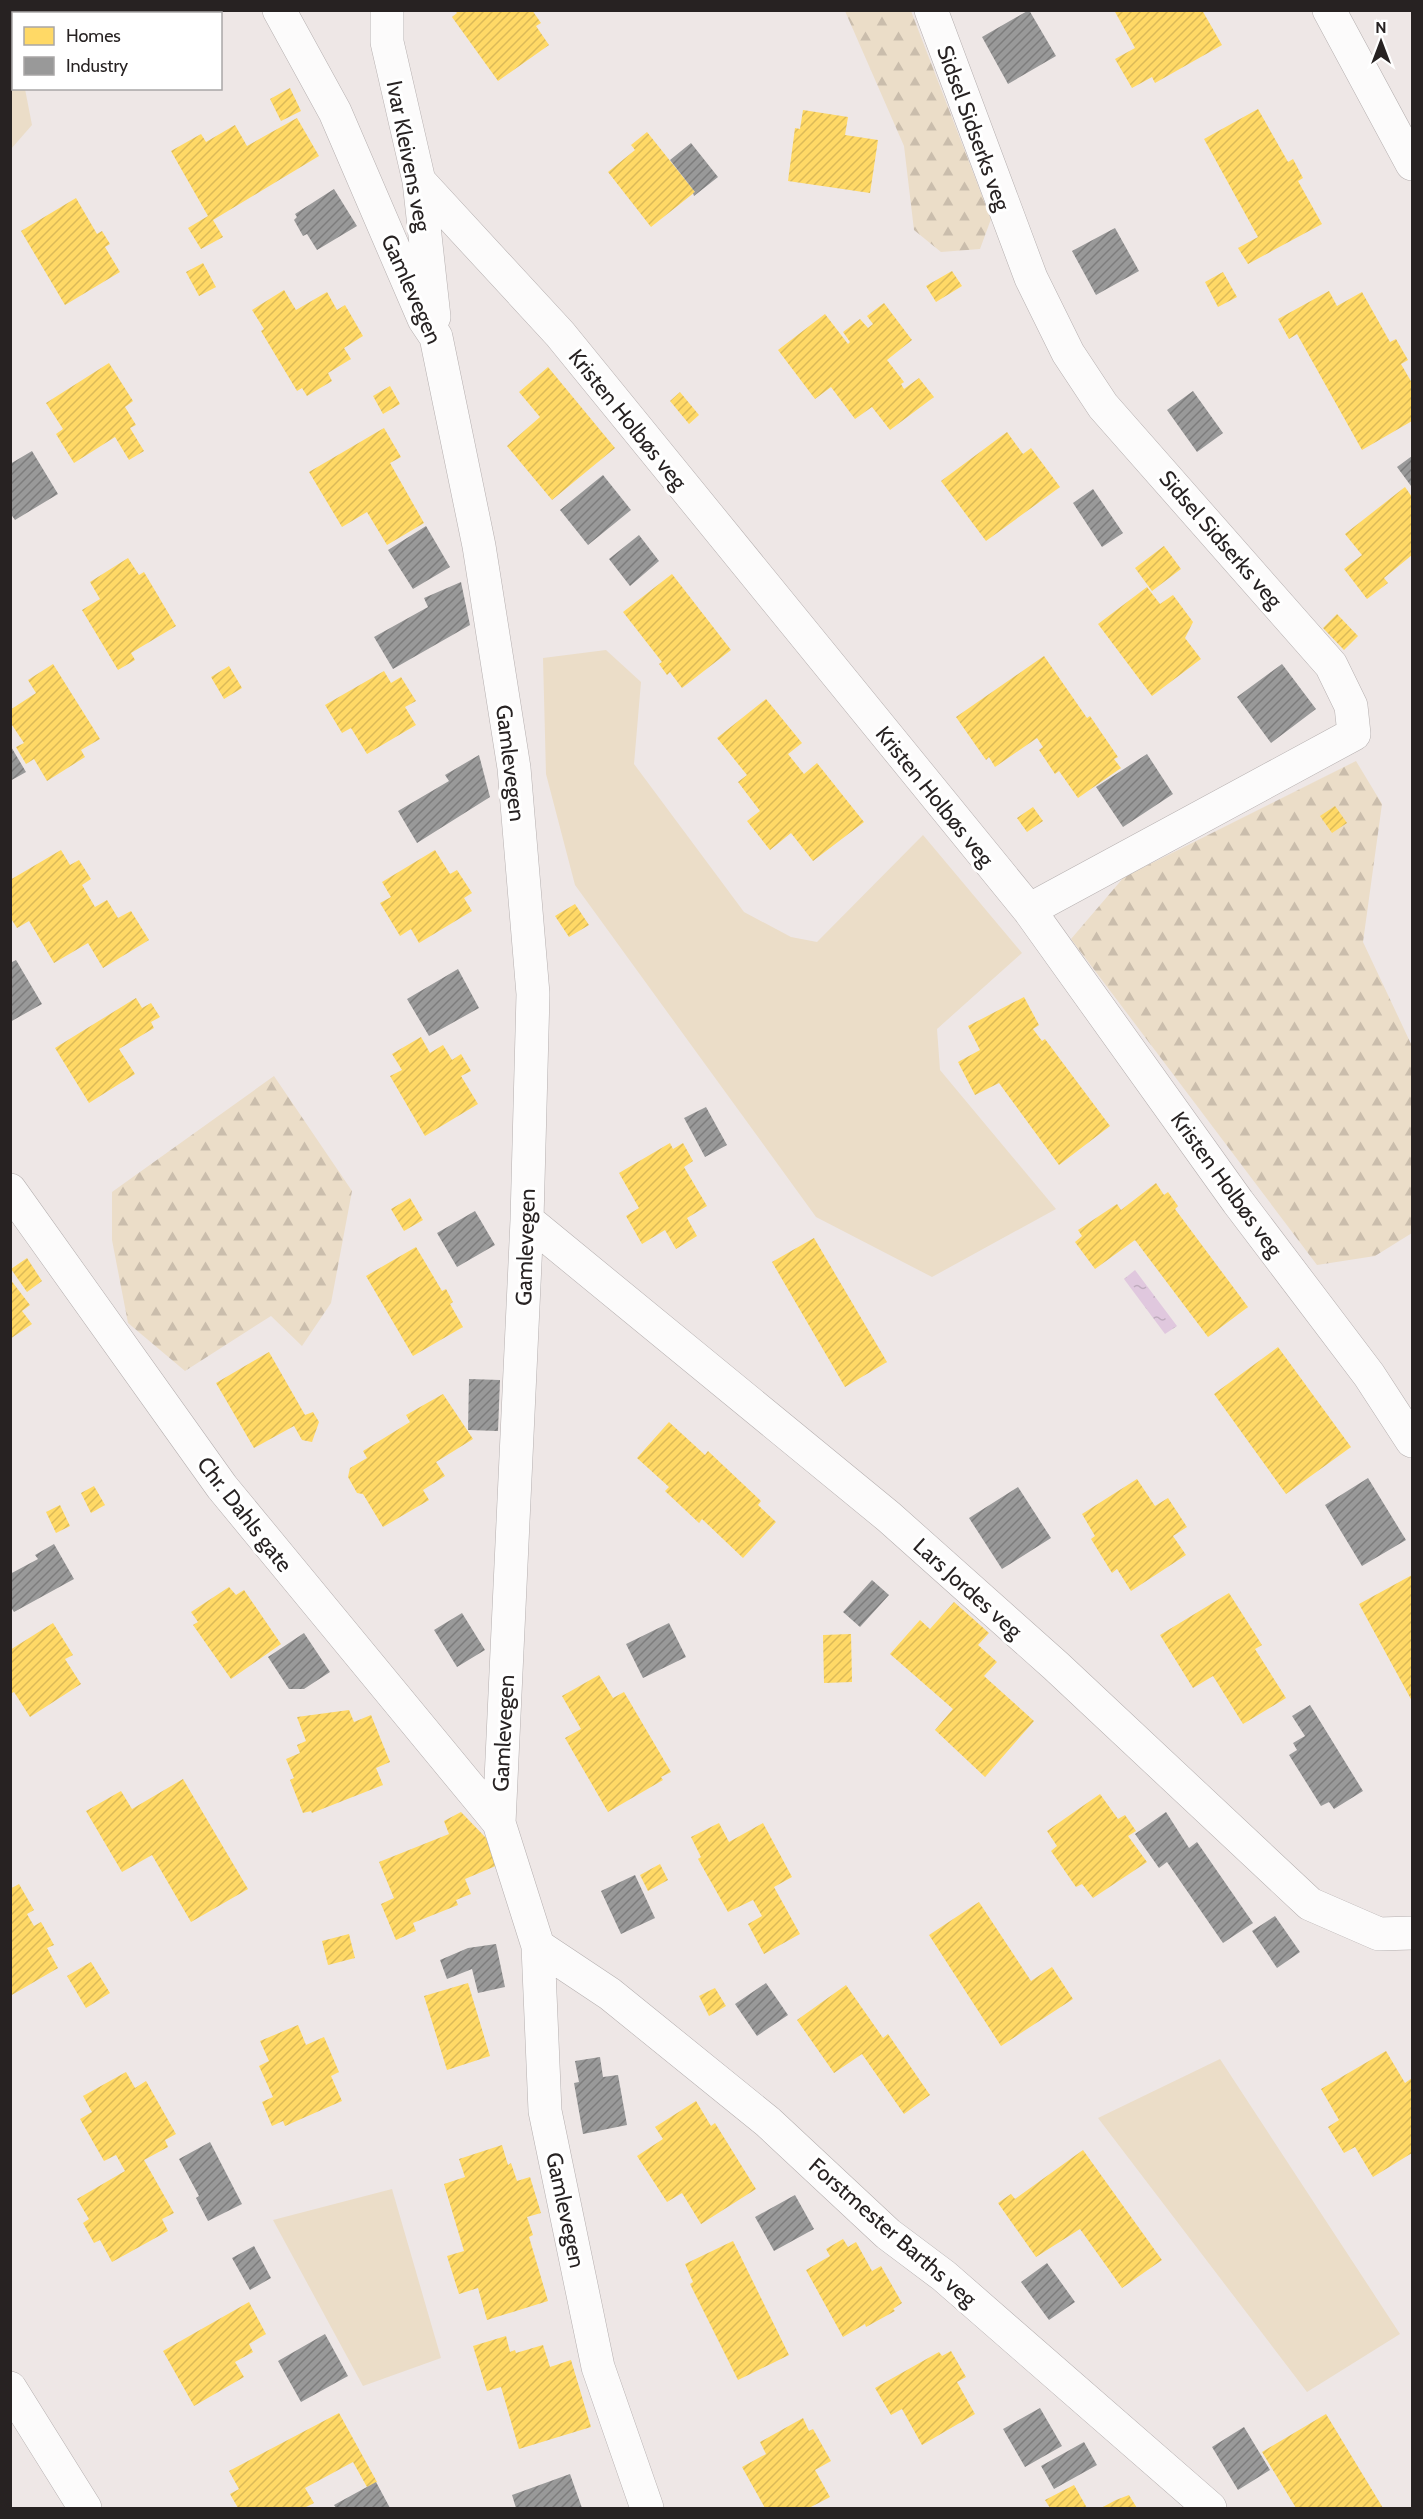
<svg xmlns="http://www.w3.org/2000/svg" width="1423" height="2519" font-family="Cabin,sans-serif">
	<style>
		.green { fill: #ebddc8 }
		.forest { fill: url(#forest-firs) }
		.water { fill: url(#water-ripples) }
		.homes { fill: url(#homes-hatch) }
		.industry { fill: url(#industry-hatch) }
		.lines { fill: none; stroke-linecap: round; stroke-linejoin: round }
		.street-casing { stroke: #b5afaf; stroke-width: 34 }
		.secondary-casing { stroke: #b5afaf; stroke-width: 34 }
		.street { stroke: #fcfbfb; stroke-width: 33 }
		.secondary { stroke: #fcfbfb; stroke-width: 33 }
		.labels { text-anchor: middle; stroke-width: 6; stroke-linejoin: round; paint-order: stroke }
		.street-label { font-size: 22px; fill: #272222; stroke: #fff }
	</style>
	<defs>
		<pattern id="forest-firs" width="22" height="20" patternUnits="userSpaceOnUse" patternTransform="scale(1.5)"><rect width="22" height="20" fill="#ebddc8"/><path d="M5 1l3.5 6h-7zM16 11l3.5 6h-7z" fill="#cabdac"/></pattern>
		<pattern id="water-ripples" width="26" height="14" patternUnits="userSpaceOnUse" patternTransform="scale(1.5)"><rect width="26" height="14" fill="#e0c8de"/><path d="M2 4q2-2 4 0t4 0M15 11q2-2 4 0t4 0" fill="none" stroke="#c0acbe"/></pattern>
		<pattern id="homes-hatch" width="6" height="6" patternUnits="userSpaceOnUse" patternTransform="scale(1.5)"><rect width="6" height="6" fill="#ffd966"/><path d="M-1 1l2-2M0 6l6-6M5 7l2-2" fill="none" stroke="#dbba58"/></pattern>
		<pattern id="industry-hatch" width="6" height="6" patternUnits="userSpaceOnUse" patternTransform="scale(1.5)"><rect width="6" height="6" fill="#999"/><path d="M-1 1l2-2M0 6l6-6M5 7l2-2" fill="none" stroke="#7d7c7c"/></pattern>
	</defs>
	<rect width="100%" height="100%" fill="#eee7e6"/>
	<path class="green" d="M 11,11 L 14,26 L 14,88 L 25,89 L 32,125 L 11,149 Z
		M 606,650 L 641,682 L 634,764 L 744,912 L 791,937 L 817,942 L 923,835 L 1022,953 L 937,1029 L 940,1070 L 1056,1209 L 932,1277 L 816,1217 L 575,885 L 546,774 L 543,658 Z
		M 1220,2059 L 1400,2334 L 1307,2392 L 1098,2118 Z
		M 392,2189 L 441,2358 L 363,2386 L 273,2220 Z"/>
	<path class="forest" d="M 845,11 L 911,11 L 991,219 L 980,249 L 941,252 L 914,230 L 904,146 Z
		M 1356,761 L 1382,804 L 1363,942 L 1412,1046 L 1412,1233 L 1375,1256 L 1317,1265 L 1071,939 L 1124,877 Z
		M 274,1076 L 352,1191 L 331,1303 L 302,1346 L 271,1316 L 185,1371 L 128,1323 L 112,1240 L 112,1192 Z"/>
	<path class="water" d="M 1135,1270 L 1177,1326 L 1165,1334 L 1124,1279 Z"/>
	<path class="homes" d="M 455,10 L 532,10 L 541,23 L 536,26 L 549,45 L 498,81 L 452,17 L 457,13 Z
		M 1114,10 L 1202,10 L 1222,45 L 1155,83 L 1152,77 L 1132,88 L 1115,59 L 1135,48 Z
		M 290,88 L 301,111 L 281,121 L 270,99 Z
		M 1258,109 L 1288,162 L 1293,159 L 1303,178 L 1298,181 L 1322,224 L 1248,264 L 1238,248 L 1258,237 L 1204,139 Z
		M 803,110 L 848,117 L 845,135 L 878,140 L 870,193 L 788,181 L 795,128 L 800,129 Z
		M 297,118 L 319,156 L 213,220 L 223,237 L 201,249 L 188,228 L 208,216 L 171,151 L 201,134 L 206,142 L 235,125 L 247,146 Z
		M 647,132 L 695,192 L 651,227 L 608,172 L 635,150 L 631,145 Z
		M 76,198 L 97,234 L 102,231 L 110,244 L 105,247 L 120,272 L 65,305 L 21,231 Z
		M 203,263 L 216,287 L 199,296 L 186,272 Z
		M 952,271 L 962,286 L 936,302 L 926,286 Z
		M 1223,272 L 1237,297 L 1218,307 L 1205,282 Z
		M 284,290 L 296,310 L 327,292 L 337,310 L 345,305 L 363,336 L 344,348 L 351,359 L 328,373 L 332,381 L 307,396 L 302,388 L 297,391 L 261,331 L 264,329 L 252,310 Z
		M 1329,291 L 1337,306 L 1362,292 L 1390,342 L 1396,339 L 1408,360 L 1401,364 L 1412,383 L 1412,421 L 1362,450 L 1297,334 L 1289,339 L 1278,319 Z
		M 884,303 L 912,340 L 887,360 L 904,382 L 901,384 L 904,389 L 919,378 L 934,397 L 890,430 L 872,407 L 855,419 L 831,387 L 815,399 L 778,350 L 825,314 L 848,344 L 850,342 L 843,332 L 860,319 L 868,328 L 873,324 L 867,316 Z
		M 109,363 L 133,401 L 125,407 L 136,425 L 130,428 L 144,451 L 129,460 L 115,437 L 74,463 L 56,434 L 63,429 L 46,403 Z
		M 548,367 L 615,448 L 552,500 L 507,446 L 540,417 L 519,392 Z
		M 390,386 L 400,404 L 383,414 L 373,396 Z
		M 680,392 L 699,415 L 689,424 L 670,401 Z
		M 384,428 L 401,457 L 390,463 L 424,523 L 387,545 L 367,512 L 342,527 L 309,472 Z
		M 1007,432 L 1023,454 L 1031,448 L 1060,487 L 986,541 L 941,481 Z
		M 1405,487 L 1412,497 L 1412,555 L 1384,578 L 1388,583 L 1367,599 L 1344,569 L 1362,555 L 1345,534 Z
		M 1164,546 L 1181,569 L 1152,591 L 1135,568 Z
		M 128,558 L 139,575 L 144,572 L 176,626 L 131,653 L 135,660 L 118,670 L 82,610 L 100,599 L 90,582 Z
		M 672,574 L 731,650 L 682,688 L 670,672 L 667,675 L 659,664 L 662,662 L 623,612 Z
		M 1147,587 L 1160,604 L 1173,595 L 1193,622 L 1185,638 L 1201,659 L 1152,696 L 1098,624 Z
		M 1337,614 L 1358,636 L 1344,650 L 1323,628 Z
		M 1044,656 L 1087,718 L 1090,716 L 1118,757 L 1114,759 L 1121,768 L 1078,798 L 1059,771 L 1055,774 L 1039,750 L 1043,747 L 1037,738 L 995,767 L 989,757 L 986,760 L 956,717 Z
		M 53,664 L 100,739 L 81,750 L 85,757 L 47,781 L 34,759 L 26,764 L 16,747 L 24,743 L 10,722 L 10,710 L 36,693 L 28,680 Z
		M 229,666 L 242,688 L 224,699 L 211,677 Z
		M 384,671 L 391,683 L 401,677 L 416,701 L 405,707 L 416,725 L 367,754 L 351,728 L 342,733 L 325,705 Z
		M 766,699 L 802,743 L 788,754 L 804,774 L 817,763 L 864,822 L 813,861 L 791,833 L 770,850 L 747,821 L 760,811 L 738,782 L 747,775 L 717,738 Z
		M 1335,806 L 1347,823 L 1332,833 L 1320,816 Z
		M 1033,807 L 1043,821 L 1027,832 L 1017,818 Z
		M 61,850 L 70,865 L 79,860 L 91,879 L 82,885 L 95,907 L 107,900 L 118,918 L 131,911 L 149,940 L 103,968 L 88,943 L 54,963 L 29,921 L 17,928 L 10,917 L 10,880 Z
		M 435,850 L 450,874 L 457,870 L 472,893 L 464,898 L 472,911 L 419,943 L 411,929 L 400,936 L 380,903 L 391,897 L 382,882 Z
		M 575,904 L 589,925 L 569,937 L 555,916 Z
		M 1024,997 L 1039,1025 L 1033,1029 L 1042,1041 L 1045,1039 L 1110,1126 L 1059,1165 L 999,1083 L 975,1095 L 958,1062 L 980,1050 L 968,1026 Z
		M 136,998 L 142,1008 L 151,1003 L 160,1017 L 151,1022 L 154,1028 L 119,1049 L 135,1074 L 89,1103 L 55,1048 Z
		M 421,1037 L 430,1053 L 443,1045 L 452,1060 L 461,1054 L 471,1071 L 461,1076 L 478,1104 L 425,1136 L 390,1076 L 402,1070 L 392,1054 Z
		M 670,1143 L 673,1149 L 683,1143 L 693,1161 L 684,1167 L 707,1206 L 687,1218 L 697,1236 L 676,1249 L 665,1230 L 642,1244 L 626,1216 L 639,1208 L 619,1173 Z
		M 1156,1183 L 1164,1195 L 1168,1192 L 1178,1206 L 1175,1209 L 1248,1307 L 1208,1337 L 1135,1240 L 1095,1269 L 1075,1242 L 1082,1236 L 1078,1230 L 1117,1204 L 1121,1210 Z
		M 410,1198 L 423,1220 L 404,1231 L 391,1209 Z
		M 814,1238 L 887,1362 L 845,1387 L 772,1262 Z
		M 416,1247 L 442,1291 L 446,1289 L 453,1302 L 450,1304 L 463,1327 L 413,1356 L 366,1276 Z
		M 27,1258 L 42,1281 L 27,1292 L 11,1269 Z
		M 10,1279 L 30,1305 L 22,1311 L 32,1324 L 10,1339 Z
		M 1278,1347 L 1351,1447 L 1286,1494 L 1214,1394 Z
		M 269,1352 L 305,1415 L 313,1412 L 319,1422 L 312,1442 L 302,1440 L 294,1426 L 254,1448 L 216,1383 Z
		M 443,1394 L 473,1439 L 436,1462 L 445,1476 L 423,1490 L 429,1500 L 383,1527 L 363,1494 L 357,1493 L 348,1477 L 350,1468 L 367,1458 L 363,1451 L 410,1422 L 406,1415 Z
		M 669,1422 L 705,1455 L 708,1451 L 761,1501 L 758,1505 L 776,1522 L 743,1558 L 702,1519 L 699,1523 L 665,1491 L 669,1487 L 637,1458 Z
		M 1137,1479 L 1155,1506 L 1168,1498 L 1187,1527 L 1173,1536 L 1186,1555 L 1131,1591 L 1117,1569 L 1112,1573 L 1091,1539 L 1095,1536 L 1082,1514 Z
		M 94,1486 L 105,1505 L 91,1513 L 81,1493 Z
		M 60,1505 L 70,1526 L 56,1533 L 46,1512 Z
		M 1412,1575 L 1412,1701 L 1359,1604 Z
		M 229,1587 L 236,1595 L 244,1590 L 281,1644 L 231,1679 L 193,1625 L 198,1622 L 191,1612 Z
		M 1229,1593 L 1262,1645 L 1255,1649 L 1286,1698 L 1243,1724 L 1213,1676 L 1193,1688 L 1160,1635 Z
		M 954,1602 L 989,1633 L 978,1645 L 997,1662 L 984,1676 L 1034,1721 L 985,1777 L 935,1730 L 953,1709 L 890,1654 L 920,1620 L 930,1629 Z
		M 53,1623 L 73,1655 L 65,1659 L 81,1684 L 30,1717 L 14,1692 L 10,1694 L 10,1650 Z
		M 851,1634 L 852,1682 L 824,1683 L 823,1635 Z
		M 599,1675 L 613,1698 L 624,1692 L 671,1772 L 661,1777 L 663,1780 L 608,1812 L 565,1738 L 581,1729 L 562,1696 Z
		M 349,1710 L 354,1722 L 371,1715 L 390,1762 L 376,1768 L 383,1785 L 312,1813 L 311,1811 L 303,1813 L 290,1780 L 294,1778 L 286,1759 L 300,1753 L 297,1745 L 306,1741 L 297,1717 Z
		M 183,1779 L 248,1889 L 191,1922 L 152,1855 L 122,1872 L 86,1811 L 121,1791 L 132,1809 Z
		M 1100,1794 L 1118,1819 L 1125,1815 L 1136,1831 L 1128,1836 L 1147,1862 L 1093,1898 L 1082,1884 L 1076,1887 L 1051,1851 L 1057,1846 L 1047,1831 Z
		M 461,1812 L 487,1839 L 498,1865 L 465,1879 L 471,1894 L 456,1900 L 458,1905 L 413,1923 L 416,1931 L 396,1940 L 381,1904 L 394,1898 L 379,1862 L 449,1834 L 444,1821 Z
		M 719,1823 L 729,1842 L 763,1823 L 792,1877 L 774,1887 L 800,1934 L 764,1954 L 748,1924 L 762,1916 L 753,1900 L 728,1912 L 698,1859 L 701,1857 L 691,1837 Z
		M 660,1864 L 668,1880 L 648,1891 L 640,1875 Z
		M 19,1884 L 34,1910 L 27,1914 L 34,1926 L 41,1922 L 54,1945 L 47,1948 L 58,1968 L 10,1996 L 10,1889 Z
		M 979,1902 L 1031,1981 L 1052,1967 L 1073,1999 L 1001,2046 L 929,1935 Z
		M 349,1934 L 355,1958 L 328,1965 L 322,1941 Z
		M 91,1962 L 110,1993 L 86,2008 L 67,1976 Z
		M 468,1983 L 490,2056 L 447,2070 L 424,1996 Z
		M 846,1985 L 883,2038 L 888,2034 L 930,2095 L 904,2114 L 862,2054 L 834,2073 L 797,2020 Z
		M 715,1988 L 726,2006 L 709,2016 L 699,1996 Z
		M 298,2025 L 306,2045 L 324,2037 L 339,2072 L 331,2076 L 342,2101 L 285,2126 L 283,2121 L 272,2126 L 262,2102 L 273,2097 L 259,2066 L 269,2061 L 260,2041 Z
		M 1386,2051 L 1405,2083 L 1412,2078 L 1412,2153 L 1373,2177 L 1355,2147 L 1344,2153 L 1328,2127 L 1339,2120 L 1321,2089 Z
		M 126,2072 L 135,2088 L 146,2081 L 176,2134 L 165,2140 L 168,2147 L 144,2160 L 174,2213 L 162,2219 L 168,2231 L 112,2262 L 100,2240 L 94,2243 L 83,2223 L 89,2219 L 77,2199 L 125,2171 L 116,2155 L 104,2161 L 80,2119 L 92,2112 L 83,2096 Z
		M 696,2101 L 711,2126 L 715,2123 L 756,2189 L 701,2224 L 682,2193 L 667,2202 L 637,2156 L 663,2139 L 655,2127 Z
		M 502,2145 L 508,2165 L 511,2163 L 517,2181 L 530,2177 L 541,2213 L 527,2217 L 533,2235 L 529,2237 L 548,2301 L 487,2320 L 478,2288 L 459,2294 L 447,2256 L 464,2251 L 444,2184 L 465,2177 L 459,2159 Z
		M 1083,2150 L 1162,2260 L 1122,2288 L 1080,2229 L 1036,2257 L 998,2203 L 1011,2194 L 1015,2199 Z
		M 843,2239 L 848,2247 L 856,2242 L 872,2271 L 881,2266 L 902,2303 L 893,2309 L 895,2311 L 866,2327 L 865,2324 L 843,2337 L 806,2270 L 830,2256 L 826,2249 Z
		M 733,2241 L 789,2355 L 738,2380 L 690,2284 L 693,2282 L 685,2264 Z
		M 249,2302 L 266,2334 L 249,2344 L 253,2352 L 235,2362 L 244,2377 L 194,2406 L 163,2351 Z
		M 506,2336 L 510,2352 L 515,2350 L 516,2353 L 543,2345 L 550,2367 L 571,2360 L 591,2427 L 519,2449 L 501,2387 L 487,2391 L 473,2346 Z
		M 951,2351 L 966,2377 L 957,2382 L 975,2414 L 922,2445 L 902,2409 L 891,2415 L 875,2388 L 939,2352 L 942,2356 Z
		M 339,2413 L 377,2482 L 367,2487 L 353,2462 L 305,2488 L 314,2503 L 304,2508 L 238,2508 L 230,2494 L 239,2489 L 229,2471 Z
		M 1326,2414 L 1383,2508 L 1296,2508 L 1262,2452 Z
		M 803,2418 L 809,2431 L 813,2429 L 831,2461 L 815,2470 L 830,2497 L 809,2508 L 765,2508 L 742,2467 L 766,2454 L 760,2442 Z
		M 1074,2485 L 1087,2508 L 1050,2508 L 1045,2500 Z
		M 1129,2495 L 1137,2508 L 1101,2508 L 1116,2500 Z"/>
	<path class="industry" d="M 1029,10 L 1056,56 L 1008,84 L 982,37 Z
		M 691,143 L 718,177 L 694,196 L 693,193 L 695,192 L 670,160 Z
		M 334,189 L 357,226 L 317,250 L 307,234 L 303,236 L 294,220 L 297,217 L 295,214 Z
		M 1115,228 L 1139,271 L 1096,295 L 1072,251 Z
		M 1193,391 L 1223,433 L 1197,452 L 1167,410 Z
		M 32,451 L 58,494 L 15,520 L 10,513 L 10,464 Z
		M 1412,456 L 1412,485 L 1411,486 L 1397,467 Z
		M 603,475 L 631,510 L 588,545 L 560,510 Z
		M 1093,489 L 1123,533 L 1102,547 L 1073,503 Z
		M 426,526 L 450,567 L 413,589 L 388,550 Z
		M 639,535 L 659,561 L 630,586 L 609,559 Z
		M 461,582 L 470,625 L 393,669 L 374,637 L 428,607 L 424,598 Z
		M 1282,664 L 1316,709 L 1271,743 L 1237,697 Z
		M 10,745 L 26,772 L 10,781 Z
		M 1147,754 L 1173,794 L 1123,827 L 1096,787 Z
		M 479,755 L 490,797 L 417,843 L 398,811 L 449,781 L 445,775 Z
		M 16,960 L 42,1004 L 10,1022 L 10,963 Z
		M 458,969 L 479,1008 L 429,1036 L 407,999 Z
		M 706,1107 L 727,1145 L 705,1157 L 684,1118 Z
		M 475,1211 L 495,1245 L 457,1267 L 437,1233 Z
		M 469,1379 L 500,1380 L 498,1431 L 468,1430 Z
		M 1368,1478 L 1406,1540 L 1362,1566 L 1325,1505 Z
		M 1018,1487 L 1051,1538 L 1002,1569 L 969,1518 Z
		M 54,1544 L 74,1579 L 14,1612 L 10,1606 L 10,1574 L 38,1559 L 35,1555 Z
		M 872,1580 L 889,1595 L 860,1627 L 843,1612 Z
		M 462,1613 L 485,1650 L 457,1667 L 434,1630 Z
		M 669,1623 L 686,1657 L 643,1678 L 626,1644 Z
		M 304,1633 L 330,1672 L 304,1689 L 289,1689 L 268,1657 Z
		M 1310,1705 L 1363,1791 L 1334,1809 L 1329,1802 L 1321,1806 L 1289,1755 L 1297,1750 L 1293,1743 L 1305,1736 L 1292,1716 Z
		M 1166,1812 L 1189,1848 L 1197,1842 L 1253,1923 L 1223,1943 L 1167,1862 L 1159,1868 L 1135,1834 Z
		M 635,1875 L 655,1918 L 621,1934 L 601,1891 Z
		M 1275,1916 L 1300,1952 L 1277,1968 L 1252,1931 Z
		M 496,1944 L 505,1987 L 478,1993 L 472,1969 L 447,1979 L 440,1960 L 468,1948 Z
		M 766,1983 L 788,2015 L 757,2036 L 735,2004 Z
		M 600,2057 L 603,2077 L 618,2075 L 627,2125 L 583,2134 L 574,2083 L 579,2082 L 575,2061 Z
		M 210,2142 L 242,2204 L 208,2221 L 196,2198 L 199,2196 L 179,2159 Z
		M 795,2195 L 814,2229 L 774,2251 L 755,2217 Z
		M 254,2246 L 271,2278 L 250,2290 L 232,2258 Z
		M 1047,2263 L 1075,2302 L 1049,2320 L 1021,2282 Z
		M 325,2334 L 348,2376 L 301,2402 L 278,2361 Z
		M 1040,2408 L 1062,2446 L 1025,2467 L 1003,2429 Z
		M 1244,2427 L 1270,2470 L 1238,2490 L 1212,2447 Z
		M 1084,2442 L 1097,2465 L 1054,2489 L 1041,2466 Z
		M 570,2474 L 582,2508 L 516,2508 L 512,2495 Z
		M 376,2482 L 390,2508 L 336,2508 L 334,2505 Z"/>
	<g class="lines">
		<defs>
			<path id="street" d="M 279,10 L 335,112 L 424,319 L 436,337 L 479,546 L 514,768 L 533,994 L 527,1220 L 499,1823 L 538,1946 L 545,2111 L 598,2367 L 647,2508
				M 387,10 L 387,42 L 419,181 L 434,317
				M 931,10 L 1031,278 L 1068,353 L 1103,406 L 1331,665 L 1351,706 L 1354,734 L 1029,910
				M 419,181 L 560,334 L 1029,910 L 1238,1202 L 1369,1375 L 1412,1441
				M 10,1190 L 222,1487 L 499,1823
				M 527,1220 L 889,1517 L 1056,1666 L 1310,1904 L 1379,1934 L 1412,1933
				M 538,1946 L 610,1994 L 768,2122 L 888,2234 L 944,2276 L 1210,2508
				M 10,2388 L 85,2508"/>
			<path id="secondary" d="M 1329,10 L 1412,164"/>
		</defs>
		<use href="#street" class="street-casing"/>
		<use href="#secondary" class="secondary-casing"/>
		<use href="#street" class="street"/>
		<use href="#secondary" class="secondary"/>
	</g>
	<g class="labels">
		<g class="street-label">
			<text transform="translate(974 128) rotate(70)" y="8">Sidsel Sidserks veg</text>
			<text transform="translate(409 156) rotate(79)" y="8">Ivar Kleivens veg</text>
			<text transform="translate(412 289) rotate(66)" y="8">Gamlevegen</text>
			<text transform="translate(628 419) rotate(51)" y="8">Kristen Holbøs veg</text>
			<text transform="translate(1221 539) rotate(49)" y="8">Sidsel Sidserks veg</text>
			<text transform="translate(511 763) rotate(83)" y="8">Gamlevegen</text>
			<text transform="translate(935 796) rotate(51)" y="8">Kristen Holbøs veg</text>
			<text transform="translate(1227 1184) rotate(54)" y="8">Kristen Holbøs veg</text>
			<text transform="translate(525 1247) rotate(-88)" y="8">Gamlevegen</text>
			<text transform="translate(245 1514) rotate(52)" y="8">Chr. Dahls gate</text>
			<text transform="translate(968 1588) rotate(42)" y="8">Lars Jordes veg</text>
			<text transform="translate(503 1733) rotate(-87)" y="8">Gamlevegen</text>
			<text transform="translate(566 2210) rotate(78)" y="8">Gamlevegen</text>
			<text transform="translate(893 2232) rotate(41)" y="8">Forstmester Barths veg</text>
		</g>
	</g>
	<rect width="1423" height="2519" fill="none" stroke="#272222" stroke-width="24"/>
	<rect x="12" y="12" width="210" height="78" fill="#ffffff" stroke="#a9a7a7" stroke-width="1.5"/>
	<rect x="24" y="27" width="30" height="18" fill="#ffd966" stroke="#a9a7a7" stroke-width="1.5"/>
	<text x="66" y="42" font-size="18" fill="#272222">Homes</text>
	<rect x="24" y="57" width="30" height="18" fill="#999999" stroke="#a9a7a7" stroke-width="1.5"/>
	<text x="66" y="72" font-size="18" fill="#272222">Industry</text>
	<g transform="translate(1381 42)" stroke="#ffffff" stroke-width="4.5" paint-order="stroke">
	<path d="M0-4.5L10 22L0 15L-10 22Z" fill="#272222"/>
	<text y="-9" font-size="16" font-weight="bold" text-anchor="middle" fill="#272222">N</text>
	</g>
</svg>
